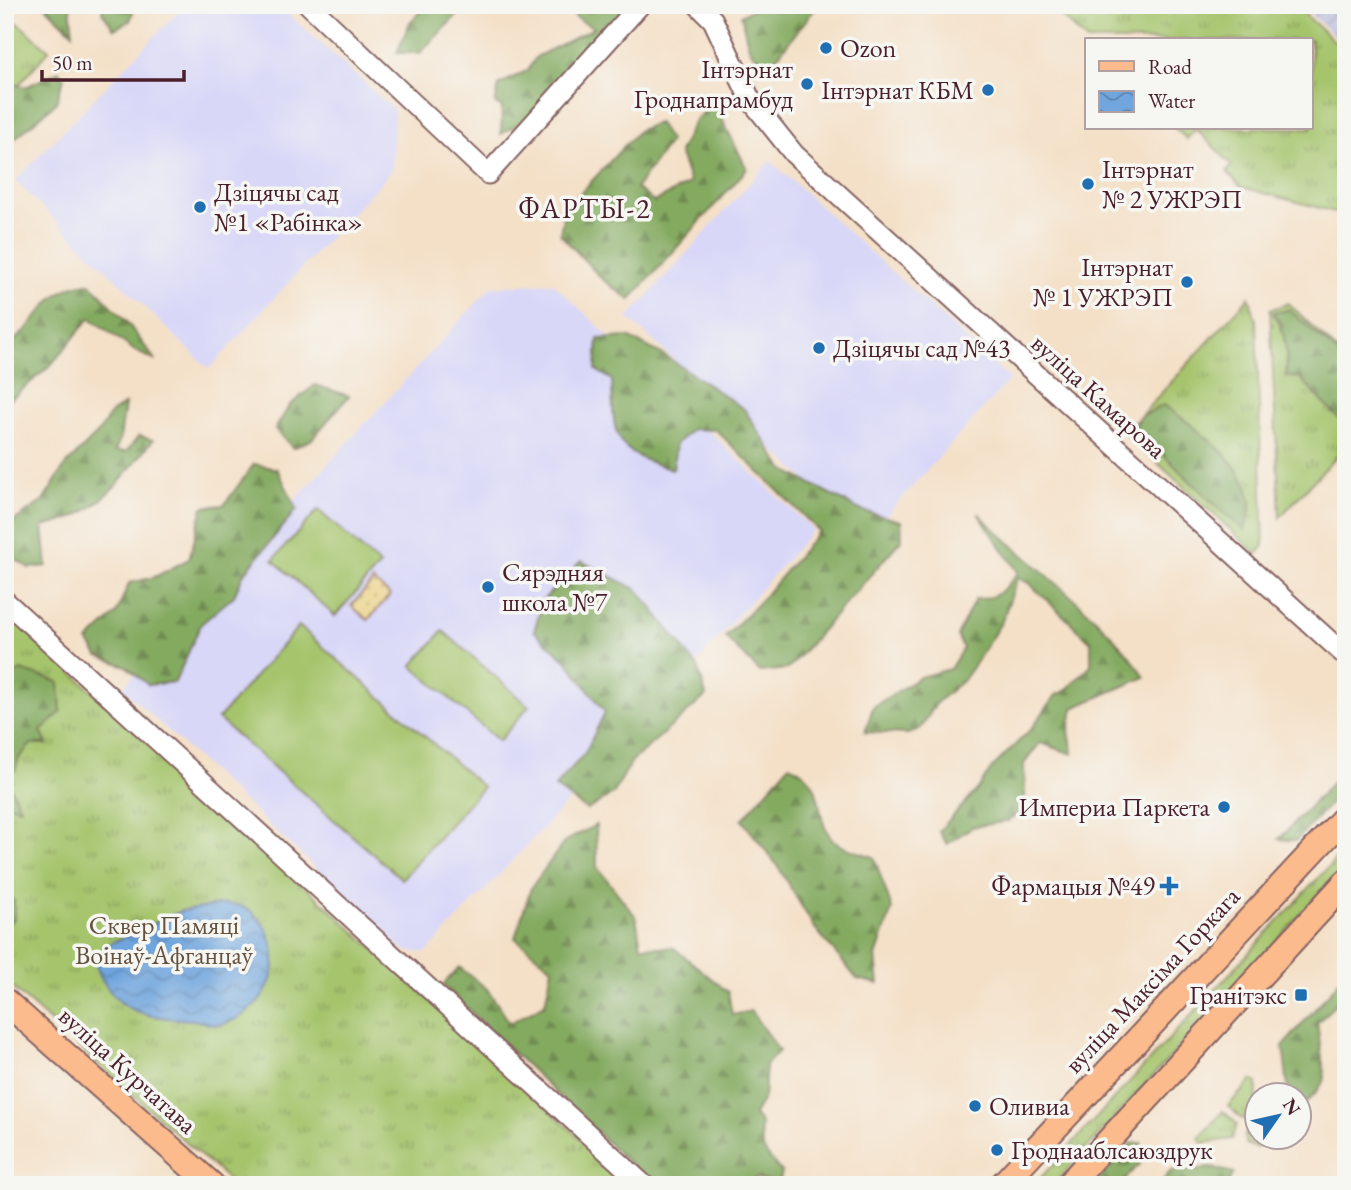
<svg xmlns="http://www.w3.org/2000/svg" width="1351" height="1190" font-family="'EB Garamond',serif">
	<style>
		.built { fill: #d8d7f8 }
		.industrial { fill: url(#industrial-furrows) }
		.grass { fill: url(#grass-tufts); stroke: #78724c; stroke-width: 2 }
		.forest { fill: url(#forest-firs); stroke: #676446; stroke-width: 2 }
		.sand { fill: url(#sand-dots); stroke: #9c7c64; stroke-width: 2 }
		.pitch { fill: #a5c46c; stroke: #78724c; stroke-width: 2 }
		.water { fill: url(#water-waves); stroke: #5d6284; stroke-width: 2 }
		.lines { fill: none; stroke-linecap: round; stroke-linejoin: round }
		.minor-casing { stroke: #866362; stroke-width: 23 }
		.major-casing { stroke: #866362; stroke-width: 28 }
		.minor { stroke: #fff; stroke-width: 19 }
		.major { stroke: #fbbb8d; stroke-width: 24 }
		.poi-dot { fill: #1f6fb2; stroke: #f6f6f2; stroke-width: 2.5 }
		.labels { text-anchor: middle; stroke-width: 7; stroke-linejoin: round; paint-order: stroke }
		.poi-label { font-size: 26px; fill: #4a1f2b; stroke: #f6f6f2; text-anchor: start }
		.street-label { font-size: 26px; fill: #4a1f2b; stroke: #f6f6f2 }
		.park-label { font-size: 26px; fill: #65513e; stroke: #f6f6f2 }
		.neighbourhood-label { font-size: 28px; letter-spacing: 2px; fill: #4a1f2b; stroke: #f6f6f2 }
	</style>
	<defs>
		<pattern id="industrial-furrows" width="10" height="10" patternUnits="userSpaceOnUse" patternTransform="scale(1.75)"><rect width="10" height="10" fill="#bfc2dd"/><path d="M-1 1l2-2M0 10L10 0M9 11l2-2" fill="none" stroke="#a6a6be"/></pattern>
		<pattern id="grass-tufts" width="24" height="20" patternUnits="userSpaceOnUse" patternTransform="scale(1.75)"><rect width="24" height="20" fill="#a5c46c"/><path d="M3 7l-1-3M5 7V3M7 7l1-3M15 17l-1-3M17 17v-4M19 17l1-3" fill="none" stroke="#889f59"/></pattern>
		<pattern id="forest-firs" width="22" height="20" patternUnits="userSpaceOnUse" patternTransform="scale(1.75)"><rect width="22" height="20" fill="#84aa60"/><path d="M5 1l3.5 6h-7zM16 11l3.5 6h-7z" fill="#6e8a4f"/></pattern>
		<pattern id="sand-dots" width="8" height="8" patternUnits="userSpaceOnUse" patternTransform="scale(1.75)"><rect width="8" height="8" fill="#eeda9e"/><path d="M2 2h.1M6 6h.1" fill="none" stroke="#cebb88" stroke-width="1.8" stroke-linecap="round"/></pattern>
		<pattern id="water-waves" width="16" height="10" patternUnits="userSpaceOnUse" patternTransform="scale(1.75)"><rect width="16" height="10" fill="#70a5dd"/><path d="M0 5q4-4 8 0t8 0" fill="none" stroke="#5e86b3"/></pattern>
	</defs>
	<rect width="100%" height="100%" fill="#f6f6f2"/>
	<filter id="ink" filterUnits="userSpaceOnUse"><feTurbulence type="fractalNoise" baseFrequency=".0143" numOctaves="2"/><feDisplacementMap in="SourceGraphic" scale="14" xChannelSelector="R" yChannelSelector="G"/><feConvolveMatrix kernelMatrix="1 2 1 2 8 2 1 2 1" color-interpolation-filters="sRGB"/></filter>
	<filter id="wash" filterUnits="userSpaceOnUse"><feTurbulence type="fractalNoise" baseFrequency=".00686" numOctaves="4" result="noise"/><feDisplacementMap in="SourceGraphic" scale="28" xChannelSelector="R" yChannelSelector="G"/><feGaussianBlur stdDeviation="1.57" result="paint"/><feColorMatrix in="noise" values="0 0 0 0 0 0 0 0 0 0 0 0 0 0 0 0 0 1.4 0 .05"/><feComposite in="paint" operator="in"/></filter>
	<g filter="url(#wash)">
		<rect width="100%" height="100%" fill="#f4e0c7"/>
		<path class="built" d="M 185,5 L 278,5 L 394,110 L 392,170 L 209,369 L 15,181 Z
			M 770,161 L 1010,379 L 882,520 L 858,527 L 628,318 Z
			M 553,283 L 813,530 L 668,695 L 426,953 L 403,950 L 122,688 L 491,287 Z"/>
		<path class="industrial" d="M 1301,5 L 1346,5 L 1346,47 Z"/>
		<path class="grass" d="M 1050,5 L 1295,5 L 1346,52 L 1346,215 L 1241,187 L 1227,172 L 1232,165 L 1196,129 L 1187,139 L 1175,128 L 1311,128 L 1311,40 L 1087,41 Z
			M 5,12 L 49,50 L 5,101 Z
			M 1249,297 L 1256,319 L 1264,546 L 1257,554 L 1125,433 Z
			M 1288,303 L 1346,359 L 1346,446 L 1280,517 L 1270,310 Z
			M 5,611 L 631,1185 L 234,1185 L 5,981 Z
			M 1346,848 L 1346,865 L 1053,1185 L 1034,1185 Z
			M 1252,1080 L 1257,1083 L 1256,1113 L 1242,1119 L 1228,1106 Z
			M 1223,1111 L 1237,1124 L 1232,1139 L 1202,1143 L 1199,1138 Z
			M 1256,1125 L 1256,1138 L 1266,1138 L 1262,1145 L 1256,1148 L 1246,1144 L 1244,1137 L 1249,1127 Z"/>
		<path class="forest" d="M 44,5 L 70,5 L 73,33 Z
			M 103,5 L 130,5 L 133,12 L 130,21 L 114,29 L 102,12 Z
			M 428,5 L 467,5 L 420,53 L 397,53 L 410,22 Z
			M 576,5 L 635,5 L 527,119 L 501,134 L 502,107 L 495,104 L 499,85 L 528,70 L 536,57 L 594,28 L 575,17 Z
			M 761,5 L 818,5 L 773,62 C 744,60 748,38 741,15 Z
			M 59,71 L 64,78 L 56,103 L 5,147 L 5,81 L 26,87 Z
			M 714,103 L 747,169 L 630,300 L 602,279 L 560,234 L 564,211 L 639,130 L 658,123 L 670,141 L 636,188 L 654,202 L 690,183 L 679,152 L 695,120 Z
			M 90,283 L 126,321 L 156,361 L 135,351 L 90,318 L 50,366 L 5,404 L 5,347 C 41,326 42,287 90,283 Z
			M 1289,310 L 1346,360 L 1346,420 L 1340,420 L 1300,378 L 1286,376 C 1288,354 1286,331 1273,313 Z
			M 628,337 L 664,355 L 744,409 L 783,469 L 860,510 L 901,521 L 902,539 L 788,669 L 760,672 L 725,637 L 764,597 L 819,531 L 716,430 L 692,429 L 676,444 L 673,469 C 612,453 613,436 612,380 L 596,370 L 598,339 Z
			M 315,385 L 349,396 L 311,440 L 293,448 L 275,429 L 290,405 Z
			M 125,404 L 120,439 L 115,451 L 126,452 L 139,436 L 153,440 C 119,481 98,518 43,526 L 47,566 L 29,568 L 6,553 L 5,527 L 43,501 L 65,466 L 98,433 L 112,412 Z
			M 1164,405 C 1194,426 1246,463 1251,502 C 1252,510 1247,522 1245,530 L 1219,509 L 1135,427 L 1141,416 Z
			M 254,464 L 277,469 L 297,509 L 243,575 L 234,596 L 201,624 L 175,682 L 148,685 L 126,666 L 98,656 L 88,641 L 116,614 L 129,583 L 155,577 L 189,559 L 203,507 L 224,505 Z
			M 978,513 C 1032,568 1101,612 1145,677 L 1073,708 L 1069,731 L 1073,754 L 1040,743 L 1024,764 L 1025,796 L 1020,812 L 1008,821 L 972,827 L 947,844 L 939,831 L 977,790 L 992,768 L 1031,729 L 1056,695 L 1065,691 L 1091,665 L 1091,642 L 1029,583 L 1018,578 L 1002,621 L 980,656 L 962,681 L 937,702 L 921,728 L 908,734 L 865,732 L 873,707 L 920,677 L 950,669 L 963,648 L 957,636 L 975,599 C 996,600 1006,589 1018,572 Z
			M 581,561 L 638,590 L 698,667 L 706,696 L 632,761 L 613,794 L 587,810 L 555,787 L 585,753 L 605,712 L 566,660 L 534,631 L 543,600 Z
			M 21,670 L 59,682 L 61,712 L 41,731 L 47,744 L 31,744 L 19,758 L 15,771 L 5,768 L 5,679 Z
			M 789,765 C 831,782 811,818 834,841 C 843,849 863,853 874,857 L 892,909 L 876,956 L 879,984 L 857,979 L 814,927 L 777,865 L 742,820 Z
			M 1346,768 L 1346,786 L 1296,841 L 1279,839 Z
			M 5,774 L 6,777 L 20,808 L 5,805 Z
			M 596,825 L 597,867 L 636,917 L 641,946 L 674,948 L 728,992 L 732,1015 L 751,1011 L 779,1051 L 766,1065 L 764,1097 L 754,1115 L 761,1124 C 758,1147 766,1156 782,1172 L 779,1183 L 755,1178 L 748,1185 L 652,1185 L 443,985 L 459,967 L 487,989 L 510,1023 L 545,1004 L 552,968 L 515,938 L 531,888 L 565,841 Z
			M 5,892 L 14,901 L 14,919 L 5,927 Z
			M 1346,973 L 1346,993 L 1317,1023 L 1325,1079 L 1315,1094 L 1299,1109 L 1298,1096 L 1289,1095 L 1283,1046 Z
			M 1132,1143 L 1141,1143 L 1145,1158 L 1120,1185 L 1094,1185 Z
			M 1212,1168 L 1234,1173 L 1227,1185 L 1159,1185 L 1171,1171 Z"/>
		<path class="sand" d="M 373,581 L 390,595 L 368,620 L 351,606 Z"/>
		<path class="pitch" d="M 318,510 L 380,565 L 335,616 L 273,560 Z
			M 299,626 L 483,787 L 402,879 L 218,719 Z
			M 443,631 L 529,706 L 499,741 L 412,666 Z"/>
		<path class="water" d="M 226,904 C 245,904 255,912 265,927 C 288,965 266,1012 223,1024 C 212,1027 203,1021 192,1020 C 143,1017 113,1013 95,963 L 99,952 L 109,944 L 181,911 Z"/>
	</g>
	<g filter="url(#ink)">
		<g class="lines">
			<defs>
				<path id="minor" d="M 309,5 L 488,174 L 640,5
					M 698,5 L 713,20 L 750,99 L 794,154 L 1346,656
					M 5,601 L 644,1185"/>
				<path id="major" d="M 5,1001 L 212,1185
					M 1002,1185 L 1346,816
					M 1068,1185 L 1346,882"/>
			</defs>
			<use href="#minor" class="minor-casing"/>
			<use href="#major" class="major-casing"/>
			<use href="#minor" class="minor"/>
			<use href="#major" class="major"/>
		</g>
	</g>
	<g class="poi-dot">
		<circle cx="826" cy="48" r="7"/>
		<circle cx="807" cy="84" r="7"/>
		<circle cx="988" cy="90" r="7"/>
		<circle cx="1088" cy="184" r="7"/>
		<circle cx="200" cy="207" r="7"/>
		<circle cx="1187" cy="282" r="7"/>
		<circle cx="819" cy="348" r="7"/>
		<circle cx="488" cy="587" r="7"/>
		<circle cx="1224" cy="807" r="7"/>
		<path d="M1165.5 875.5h7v7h7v7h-7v7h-7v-7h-7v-7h7z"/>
		<rect x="1294" y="988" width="14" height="14" rx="3.5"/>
		<circle cx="975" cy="1106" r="7"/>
		<circle cx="997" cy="1150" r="7"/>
	</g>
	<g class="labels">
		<g class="poi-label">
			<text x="840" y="57">Ozon</text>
			<text x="793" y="78" text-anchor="end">Інтэрнат<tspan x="793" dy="30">Гроднапрамбуд</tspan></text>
			<text x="974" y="99" text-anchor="end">Інтэрнат КБМ</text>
			<text x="1102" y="178">Інтэрнат<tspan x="1102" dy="30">№ 2 УЖРЭП</tspan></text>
			<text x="214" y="201">Дзіцячы сад<tspan x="214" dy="30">№1 «Рабінка»</tspan></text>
			<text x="1173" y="276" text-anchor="end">Інтэрнат<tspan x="1173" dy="30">№ 1 УЖРЭП</tspan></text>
			<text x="833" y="357">Дзіцячы сад №43</text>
			<text x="502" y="581">Сярэдняя<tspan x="502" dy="30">школа №7</tspan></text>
			<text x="1210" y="816" text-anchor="end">Империа Паркета</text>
			<text x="1155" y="895" text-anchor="end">Фармацыя №49</text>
			<text x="1287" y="1004" text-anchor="end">Гранітэкс</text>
			<text x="989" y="1115">Оливиа</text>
			<text x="1011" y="1159">Гроднааблсаюздрук</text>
		</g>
		<g class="street-label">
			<text transform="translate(1099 396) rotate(42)" y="9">вуліца Камарова</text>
			<text transform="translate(1152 980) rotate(-47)" y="9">вуліца Максіма Горкага</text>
			<text transform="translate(128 1070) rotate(42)" y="9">вуліца Курчатава</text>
		</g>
		<g class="park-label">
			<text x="164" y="934">Сквер Памяці<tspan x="164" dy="30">Воінаў-Афганцаў</tspan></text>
		</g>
		<g class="neighbourhood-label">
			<text x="585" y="218">ФАРТЫ-2</text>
		</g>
	</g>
	<rect width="1351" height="1190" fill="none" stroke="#f6f6f2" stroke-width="28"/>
	<rect x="1085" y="38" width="228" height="91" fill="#f6f6f2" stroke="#b1a0a2" stroke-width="2"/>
	<rect x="1099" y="61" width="35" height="10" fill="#fbbb8d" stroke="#b1a0a2" stroke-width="2"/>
	<text x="1148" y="74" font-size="21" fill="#4a1f2b">Road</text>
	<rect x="1099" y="91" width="35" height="21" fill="url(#water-waves)" stroke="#b1a0a2" stroke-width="2"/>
	<text x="1148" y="108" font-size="21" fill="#4a1f2b">Water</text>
	<g transform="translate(1278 1116) rotate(56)"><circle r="33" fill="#f6f6f2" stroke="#b1a0a2" stroke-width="2"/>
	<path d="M0-5L12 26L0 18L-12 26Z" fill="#1f6fb2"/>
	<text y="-10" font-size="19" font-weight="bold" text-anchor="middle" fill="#4a1f2b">N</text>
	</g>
	<path d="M42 70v10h142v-10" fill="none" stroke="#4a1f2b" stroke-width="3.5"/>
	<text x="52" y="70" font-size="21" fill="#4a1f2b" stroke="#f6f6f2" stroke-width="5" paint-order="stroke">50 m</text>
</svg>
